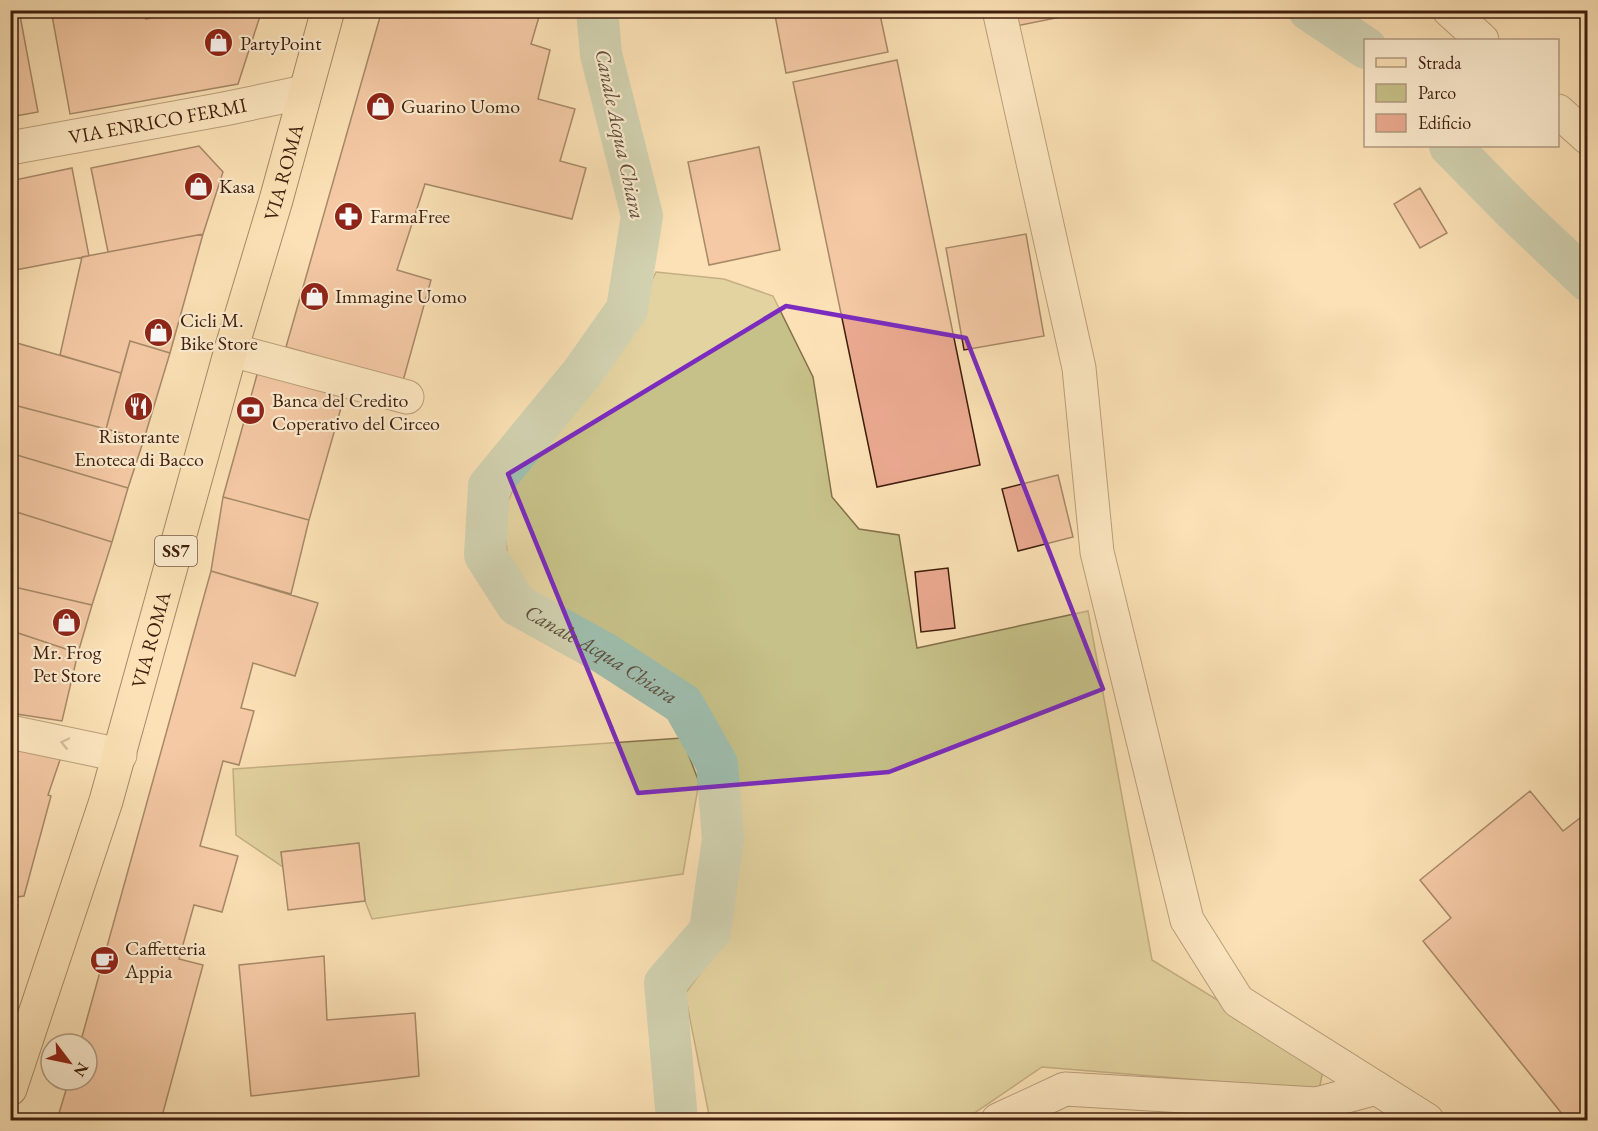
<svg xmlns="http://www.w3.org/2000/svg" width="1598" height="1131" font-family="'EB Garamond',serif">
	<style>
		.green { fill: #c6c188; stroke: #83704a; stroke-width: 1.5 }
		.lines { fill: none; stroke-linecap: round; stroke-linejoin: round }
		.canal { stroke: #9fbeae; stroke-width: 42 }
		.building { fill: #ebaa91; stroke: #401e0d; stroke-width: 1.5 }
		.minor-casing { stroke: #6f4f37; stroke-width: 35 }
		.major-casing { stroke: #401e0d; stroke-width: 35 }
		.minor { stroke: #fceccf; stroke-width: 33 }
		.major { stroke: #fbe1b5; stroke-width: 33 }
		.oneway { stroke: #a78f78 }
		.marked { fill: none; stroke: #7b2cbf; stroke-width: 4.5; stroke-linejoin: round }
		.labels { text-anchor: middle; stroke-width: 4.5; stroke-linejoin: round; paint-order: stroke }
		.shield { fill: #fceccf; stroke: #785c47; stroke-width: 1.5 }
		.shield-label { font-size: 18px; font-weight: bold; fill: #401e0d }
		.poi-label { font-size: 20px; fill: #401e0d; stroke: #fceccf; text-anchor: start }
		.street-label { font-size: 20px; fill: #401e0d; stroke: #fceccf }
		.water-label { font-size: 21px; font-style: italic; fill: #5c4e3d; stroke: #fceccf }
	</style>
	<rect width="100%" height="100%" fill="#fbe1b5"/>
	<filter id="stains"><feTurbulence type="fractalNoise" baseFrequency=".00333" numOctaves="4"/><feColorMatrix values="0 0 0 0 .2 0 0 0 0 .09 0 0 0 0 .02 0 0 0 .5 -.17"/></filter>
	<radialGradient id="worn" r=".72"><stop offset=".6" stop-color="#630" stop-opacity="0"/><stop offset="1" stop-color="#630" stop-opacity=".3"/></radialGradient>
	<path class="green" d="M 656,272 L 724,279 L 773,296 L 813,377 L 832,497 L 859,529 L 899,535 L 917,648 L 1088,611 L 1152,960 L 1324,1065 L 1319,1090 L 1042,1067 L 964,1120 L 710,1120 L 685,994 L 722,943 L 734,840 L 725,759 L 688,700 L 607,644 L 522,598 L 508,559 L 503,514 L 523,465 L 606,373 Z
		M 682,738 L 699,782 L 683,874 L 372,919 L 365,901 L 358,843 L 281,852 L 283,867 L 236,835 L 233,769 Z"/>
	<g class="lines">
		<g class="canal">
			<path id="s1" d="M 597,10 L 601,54 L 642,216 L 627,309 L 582,373 L 489,486 L 485,555 L 517,605 L 604,653 L 683,704 L 717,764 L 723,839 L 710,931 L 665,983 L 677,1120"/>
			<path d="M 1309,10 L 1366,48"/>
			<path d="M 1450,146 L 1514,211 L 1588,281"/>
		</g>
	</g>
	<path class="building" d="M 10,10 L 19,10 L 38,112 L 10,117 Z
		M 51,10 L 144,10 L 146,19 L 185,10 L 262,10 L 238,84 L 70,114 Z
		M 161,10 L 185,10 L 162,16 Z
		M 382,10 L 541,10 L 531,44 L 550,50 L 538,99 L 575,109 L 560,161 L 586,168 L 572,219 L 425,184 L 397,270 L 431,280 L 403,381 L 286,347 Z
		M 774,10 L 879,10 L 888,52 L 786,73 Z
		M 1013,10 L 1091,10 L 1091,11 L 1016,26 Z
		M 897,60 L 980,465 L 877,487 L 793,82 Z
		M 199,146 L 223,172 L 203,234 L 108,252 L 91,168 Z
		M 759,147 L 780,250 L 709,265 L 688,162 Z
		M 72,168 L 89,256 L 10,271 L 10,181 Z
		M 1420,188 L 1447,233 L 1420,248 L 1394,204 Z
		M 203,234 L 170,353 L 130,341 L 121,373 L 60,355 L 82,257 Z
		M 1026,234 L 1044,336 L 964,350 L 946,248 Z
		M 10,341 L 121,373 L 106,429 L 10,404 Z
		M 130,341 L 170,353 L 144,439 L 106,429 Z
		M 258,371 L 345,394 L 309,520 L 223,497 Z
		M 10,404 L 144,439 L 128,488 L 10,453 Z
		M 10,453 L 128,488 L 112,542 L 10,510 Z
		M 1058,475 L 1073,537 L 1018,551 L 1002,489 Z
		M 223,497 L 309,520 L 291,594 L 211,571 Z
		M 10,510 L 112,542 L 92,605 L 10,586 Z
		M 948,568 L 955,628 L 921,632 L 915,572 Z
		M 211,571 L 318,603 L 295,676 L 253,663 L 241,708 L 254,711 L 239,765 L 223,761 L 200,846 L 238,856 L 222,912 L 194,905 L 179,959 L 203,965 L 161,1120 L 57,1120 L 69,1080 L 87,1080 L 87,1044 L 80,1044 Z
		M 10,586 L 92,605 L 78,653 L 18,633 L 10,634 Z
		M 18,633 L 78,653 L 62,721 L 10,713 L 10,634 Z
		M 10,743 L 62,754 L 48,795 L 51,796 L 24,896 L 10,898 Z
		M 1530,791 L 1563,831 L 1588,812 L 1588,1120 L 1567,1120 L 1423,941 L 1451,918 L 1420,880 Z
		M 359,843 L 365,901 L 288,910 L 281,852 Z
		M 10,900 L 18,905 L 10,926 Z
		M 324,956 L 327,1020 L 415,1013 L 419,1076 L 251,1096 L 239,965 Z"/>
	<g class="lines">
		<defs>
			<g id="minor">
				<path d="M 999,10 L 1079,368 L 1097,552 L 1187,920 L 1238,1001 L 1427,1120"/>
				<path d="M 1449,10 L 1482,40"/>
				<path d="M 1558,111 L 1588,138"/>
				<path id="s2" d="M 10,148 L 224,109 L 305,92"/>
				<path d="M 231,350 L 407,397"/>
				<path d="M 10,732 L 120,755"/>
				<path d="M 998,1120 L 1065,1089 L 1317,1104 L 1376,1088"/>
			</g>
			<g id="major">
				<path id="s3" d="M 10,1089 L 106,801 L 231,350 L 276,200 L 328,10"/>
			</g>
		</defs>
		<use href="#minor" class="minor-casing"/>
		<use href="#major" class="major-casing"/>
		<use href="#minor" class="minor"/>
		<use href="#major" class="major"/>
	</g>
	<defs><path id="oneway-chevron" d="M-2-3.5L2.5 0L-2 3.5" fill="none" stroke-width="1.6" stroke-linecap="round" stroke-linejoin="round" transform="scale(1.5)"/></defs>
	<use class="oneway" href="#oneway-chevron" transform="translate(65 743) rotate(-168)"/>
	<path d="M0 0H1598V1131H0ZM 786,306 L 966,338 L 1103,689 L 889,772 L 638,793 L 508,474 Z" fill="#fbe1b5" fill-opacity=".55" fill-rule="evenodd"/>
	<path class="marked" d="M 786,306 L 966,338 L 1103,689 L 889,772 L 638,793 L 508,474 Z"/>
	<defs>
		<symbol id="shop-disc" viewBox="-11 -11 22 22"><circle r="9.5" fill="#8f2418" stroke="#fceccf"/><path d="M-5-2.5h2.3a2.7 3.5 0 0 1 5.4 0H5L5.5 6h-11ZM-1.5-2.5h3a1.5 2.3 0 0 0-3 0Z" fill="#fff"/></symbol>
		<symbol id="pharmacy-disc" viewBox="-11 -11 22 22"><circle r="9.5" fill="#8f2418" stroke="#fceccf"/><path d="M-2-6h4v4h4v4h-4v4h-4v-4h-4v-4h4Z" fill="#fff"/></symbol>
		<symbol id="restaurant-disc" viewBox="-11 -11 22 22"><circle r="9.5" fill="#8f2418" stroke="#fceccf"/><path d="M-5-6h1v4h1v-4h1v4h1v-4h1v5L-1.5 .5V6h-2V.5L-5-1ZM5-6V6H3V1.5H1.5Q1.5-4 5-6Z" fill="#fff"/></symbol>
		<symbol id="bank-disc" viewBox="-11 -11 22 22"><circle r="9.5" fill="#8f2418" stroke="#fceccf"/><path d="M-6-4H6V4H-6ZM0-2.3a2.3 2.3 0 1 0 0 4.6a2.3 2.3 0 1 0 0-4.6Z" fill="#fff"/></symbol>
		<symbol id="cafe-disc" viewBox="-11 -11 22 22"><circle r="9.5" fill="#8f2418" stroke="#fceccf"/><path d="M-5.5-4.5H6V0H3Q3 3.5 0 3.5H-2.5Q-5.5 3.5-5.5 0ZM3-3.2v2h1.7v-2ZM-6 4.5H4V6H-6Z" fill="#fff"/></symbol>
	</defs>
	<g fill-rule="evenodd">
		<use href="#shop-disc" x="202" y="26" width="33" height="33"/>
		<use href="#shop-disc" x="364" y="90" width="33" height="33"/>
		<use href="#shop-disc" x="182" y="170" width="33" height="33"/>
		<use href="#pharmacy-disc" x="332" y="200" width="33" height="33"/>
		<use href="#shop-disc" x="298" y="280" width="33" height="33"/>
		<use href="#shop-disc" x="142" y="316" width="33" height="33"/>
		<use href="#restaurant-disc" x="122" y="390" width="33" height="33"/>
		<use href="#bank-disc" x="234" y="394" width="33" height="33"/>
		<use href="#shop-disc" x="50" y="606" width="33" height="33"/>
		<use href="#cafe-disc" x="88" y="944" width="33" height="33"/>
	</g>
	<g class="labels">
		<rect class="shield" x="155" y="536" width="42" height="30" rx="4.5"/>
		<g class="shield-label">
			<text x="176" y="557">SS7</text>
		</g>
		<g class="poi-label">
			<text x="240" y="50">PartyPoint</text>
			<text x="401" y="113">Guarino Uomo</text>
			<text x="219" y="193">Kasa</text>
			<text x="370" y="223">FarmaFree</text>
			<text x="335" y="303">Immagine Uomo</text>
			<text x="180" y="327">Cicli M.<tspan x="180" dy="23">Bike Store</tspan></text>
			<text x="272" y="407">Banca del Credito<tspan x="272" dy="23">Coperativo del Circeo</tspan></text>
			<text x="139" y="443" text-anchor="middle">Ristorante<tspan x="139" dy="23">Enoteca di Bacco</tspan></text>
			<text x="67" y="659" text-anchor="middle">Mr. Frog<tspan x="67" dy="23">Pet Store</tspan></text>
			<text x="125" y="955">Caffetteria<tspan x="125" dy="23">Appia</tspan></text>
		</g>
		<g class="street-label">
			<text dy="7" stroke="none"><textPath href="#s2" startOffset="150">VIA ENRICO FERMI</textPath></text>
			<text dy="7" stroke="none"><textPath href="#s3" startOffset="957">VIA ROMA</textPath></text>
			<text dy="7" stroke="none"><textPath href="#s3" startOffset="471">VIA ROMA</textPath></text>
		</g>
		<g class="water-label">
			<text transform="translate(620 134) rotate(78)" y="7">Canale Acqua Chiara</text>
			<text dy="7" stroke="none"><textPath href="#s1" startOffset="756">Canale Acqua Chiara</textPath></text>
		</g>
	</g>
	<rect width="1598" height="1131" fill="none" stroke="#fbe1b5" stroke-width="36"/>
	<rect x="12" y="12" width="1574" height="1107" fill="none" stroke="#401e0d" stroke-width="3"/>
	<rect x="18" y="18" width="1562" height="1095" fill="none" stroke="#401e0d" stroke-width="1.5"/>
	<rect x="1364" y="39" width="195" height="108" fill="#fceccf" stroke="#b19a81" stroke-width="1.5"/>
	<rect x="1376" y="58" width="30" height="9" fill="#fbe1b5" stroke="#b19a81" stroke-width="1.5"/>
	<text x="1418" y="69" font-size="18" fill="#401e0d">Strada</text>
	<rect x="1376" y="84" width="30" height="18" fill="#c6c188" stroke="#b19a81" stroke-width="1.5"/>
	<text x="1418" y="99" font-size="18" fill="#401e0d">Parco</text>
	<rect x="1376" y="114" width="30" height="18" fill="#ebaa91" stroke="#b19a81" stroke-width="1.5"/>
	<text x="1418" y="129" font-size="18" fill="#401e0d">Edificio</text>
	<g transform="translate(69 1062) rotate(122)"><circle r="28" fill="#fceccf" stroke="#b19a81" stroke-width="1.5"/>
	<path d="M0-4.5L10 22L0 15L-10 22Z" fill="#8f2418"/>
	<text y="-9" font-size="16" font-weight="bold" text-anchor="middle" fill="#401e0d">N</text>
	</g>
	<rect width="100%" height="100%" filter="url(#stains)"/>
	<rect width="100%" height="100%" fill="url(#worn)"/>
</svg>
